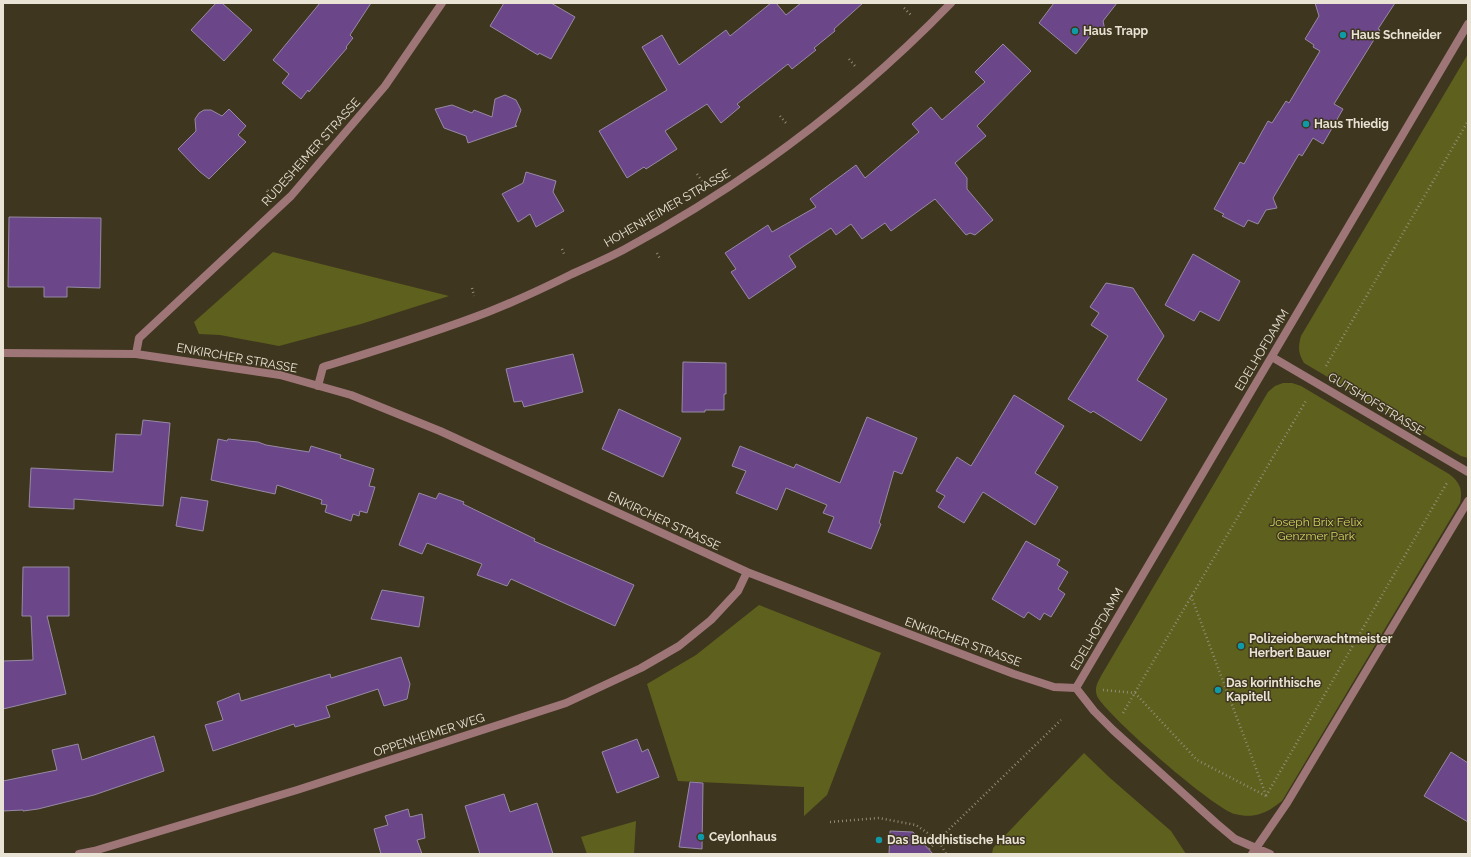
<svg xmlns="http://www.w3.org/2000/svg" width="1471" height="857" font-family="Raleway,sans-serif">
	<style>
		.green { fill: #5e611d }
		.building { fill: #6b478a; stroke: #968aa3 }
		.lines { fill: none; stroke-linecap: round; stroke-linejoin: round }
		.path { stroke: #928b78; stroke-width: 2.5; stroke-dasharray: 1 3; stroke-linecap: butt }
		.street { stroke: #9e7678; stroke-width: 8 }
		.culture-dot { fill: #0f9aa8; stroke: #3f361f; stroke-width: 1.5 }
		.labels { text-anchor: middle; stroke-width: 3; stroke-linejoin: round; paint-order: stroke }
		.poi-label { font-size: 12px; font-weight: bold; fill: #e9e3d5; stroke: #3f361f; text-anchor: start }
		.street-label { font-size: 12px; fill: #e9e3d5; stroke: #3f361f }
		.park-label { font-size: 12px; fill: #d0d65f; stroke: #3f361f }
	</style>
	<rect width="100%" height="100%" fill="#3f361f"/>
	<path class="green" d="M 1468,54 L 1468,458 L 1461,456 L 1439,443 L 1304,363 C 1298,353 1298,347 1301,336 Z
		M 273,252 L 449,296 L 361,324 L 279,346 L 220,335 L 199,334 L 194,322 Z
		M 1283,383 L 1292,383 L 1301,386 L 1449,474 C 1460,482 1463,490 1460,503 L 1282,801 C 1267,813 1254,819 1235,814 C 1215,810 1106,715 1097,696 C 1094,688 1098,682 1101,676 L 1268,392 L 1275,386 Z
		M 759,605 L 881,653 L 827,795 L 804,816 L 804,787 L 678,781 L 647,684 L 696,655 Z
		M 1084,753 L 1110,778 L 1171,831 L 1186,854 L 992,854 L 993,848 Z
		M 636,821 L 634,854 L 587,854 L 581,837 Z"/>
	<path class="building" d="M 216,3 L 222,3 L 252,30 L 224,61 L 191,30 Z
		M 320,3 L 371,3 L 350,35 L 353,38 L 346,47 L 347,48 L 309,92 L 308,90 L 301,99 L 282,83 L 289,74 L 273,60 Z
		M 504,3 L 551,3 L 575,17 L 551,59 L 539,53 L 538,55 L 490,26 Z
		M 771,3 L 776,3 L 786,15 L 801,3 L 863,3 L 834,29 L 835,31 L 814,48 L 816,50 L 792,69 L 788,64 L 737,104 L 740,107 L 721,123 L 707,104 L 665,131 L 677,149 L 646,169 L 644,167 L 627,178 L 599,131 L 667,90 L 642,47 L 662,35 L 679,65 L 726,30 L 730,36 Z
		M 1054,3 L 1117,3 L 1103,21 L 1106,35 L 1091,35 L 1076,54 L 1039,23 Z
		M 1315,3 L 1395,3 L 1378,29 L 1380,30 L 1334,104 L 1343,109 L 1323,144 L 1313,138 L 1302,156 L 1299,154 L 1273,198 L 1277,208 L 1266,210 L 1258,224 L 1248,220 L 1244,227 L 1222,216 L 1224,214 L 1214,209 L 1240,162 L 1244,164 L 1268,121 L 1272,123 L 1286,101 L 1289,103 L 1320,51 L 1313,47 L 1314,45 L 1305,39 L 1319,16 Z
		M 1003,44 L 1031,71 L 977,126 L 986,136 L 955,163 L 967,178 L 967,189 L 993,220 L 975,235 L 970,233 L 966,235 L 935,199 L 891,231 L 885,223 L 862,239 L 851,224 L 836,235 L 831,228 L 789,256 L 796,267 L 749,299 L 731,272 L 736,269 L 725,253 L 768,225 L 772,232 L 816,207 L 810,199 L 856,165 L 865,178 L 919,132 L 912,124 L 931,107 L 942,120 L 985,82 L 975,72 Z
		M 505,95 L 516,100 L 521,110 L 515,126 L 517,126 L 468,143 L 466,136 L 444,128 L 435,109 L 452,105 L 472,113 L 474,110 L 492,117 L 495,99 Z
		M 229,109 L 246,126 L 238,135 L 246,142 L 209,179 L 199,171 L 178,149 L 196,131 L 195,119 L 199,113 L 204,110 L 211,110 L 222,116 Z
		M 526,172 L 556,181 L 553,192 L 564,211 L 536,227 L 530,214 L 518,222 L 502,194 L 523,183 Z
		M 9,217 L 101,218 L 100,288 L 67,287 L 67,297 L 44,297 L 44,287 L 8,287 Z
		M 1193,254 L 1240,281 L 1219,321 L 1200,311 L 1194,321 L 1165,305 Z
		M 1106,283 L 1133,288 L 1164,336 L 1137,380 L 1167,399 L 1141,441 L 1093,411 L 1091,413 L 1068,399 L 1108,336 L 1091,325 L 1099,313 L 1090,307 Z
		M 573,354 L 583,392 L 524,407 L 522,401 L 514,402 L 506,369 Z
		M 683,362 L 726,363 L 726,394 L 724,394 L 724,410 L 705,410 L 705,412 L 682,412 Z
		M 1014,395 L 1064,426 L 1035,473 L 1058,487 L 1035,525 L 983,492 L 964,523 L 938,507 L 945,496 L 936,491 L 957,457 L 971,466 Z
		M 619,409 L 681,438 L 663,477 L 602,449 Z
		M 867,417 L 917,438 L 902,474 L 894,471 L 879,523 L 881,524 L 871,549 L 828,532 L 834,517 L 823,513 L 827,505 L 786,488 L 777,510 L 736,493 L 746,471 L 732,466 L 740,446 L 794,468 L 796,464 L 840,483 Z
		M 143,420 L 170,423 L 163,506 L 74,499 L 74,509 L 29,507 L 31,468 L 113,472 L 116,434 L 141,435 Z
		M 218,439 L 227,441 L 228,439 L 258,442 L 266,445 L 309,452 L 311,446 L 341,455 L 340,458 L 374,469 L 369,486 L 375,487 L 367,513 L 360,511 L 359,516 L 353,514 L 351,521 L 325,512 L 327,505 L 321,504 L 322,500 L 277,485 L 275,494 L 211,480 Z
		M 419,493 L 436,499 L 439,493 L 464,502 L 463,504 L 535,539 L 534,541 L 634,585 L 615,626 L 511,579 L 507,586 L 477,575 L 482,564 L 427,543 L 422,554 L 399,545 Z
		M 181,497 L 208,501 L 203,531 L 176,526 Z
		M 1026,541 L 1060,560 L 1057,565 L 1068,572 L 1058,589 L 1065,594 L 1051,617 L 1044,613 L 1040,620 L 1028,612 L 1024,618 L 992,599 Z
		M 23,567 L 69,567 L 69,616 L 47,616 L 66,694 L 3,709 L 3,661 L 33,660 L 31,616 L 22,616 Z
		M 382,590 L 424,597 L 419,627 L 371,619 Z
		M 401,657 L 410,684 L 407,699 L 384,706 L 378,689 L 326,706 L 330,717 L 295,727 L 294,724 L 213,751 L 205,725 L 223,720 L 217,702 L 239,693 L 241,701 L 330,674 L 331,678 Z
		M 154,736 L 164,771 L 94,795 L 38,809 L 23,811 L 23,810 L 3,811 L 3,781 L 57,770 L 52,750 L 78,744 L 82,760 Z
		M 637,739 L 642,752 L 648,749 L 659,777 L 617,793 L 602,752 Z
		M 1451,752 L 1468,763 L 1468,822 L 1424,796 Z
		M 690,782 L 703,783 L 702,849 L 679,847 Z
		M 504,794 L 510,812 L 537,803 L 553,854 L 480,854 L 465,806 Z
		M 408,809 L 410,817 L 422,814 L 425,838 L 417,840 L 422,854 L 381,854 L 374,829 L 388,825 L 385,816 Z
		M 890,831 L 913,832 L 933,854 L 889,854 Z"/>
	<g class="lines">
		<path class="path" d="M 904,8 L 911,15
			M 849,59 L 855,66
			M 780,116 L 786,123
			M 697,174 L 702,181
			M 562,249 L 565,256
			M 657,253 L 660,259
			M 472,288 L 474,296
			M 1326,366 L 1468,121
			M 1191,596 L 1266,795
			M 1103,690 L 1135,693 L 1197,760 L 1266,796
			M 1123,713 L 1307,399
			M 1266,796 L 1448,481
			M 830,822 L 879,818 L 916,825 L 939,841 L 946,854
			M 929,849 L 1061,720"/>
		<path class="street" d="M 3,353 L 136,354 L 280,375 L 351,395 L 440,431 L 747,572 L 1014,674 L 1054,687 L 1076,688 L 1094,711 L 1113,730 L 1216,823 L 1235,839 L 1270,854
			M 136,354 L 139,338 L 291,196 L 385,86 L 442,3
			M 1272,357 L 1468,472
			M 318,386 L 323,367 C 378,350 434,333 488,312 C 516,301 544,288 572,274 C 590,266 608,258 625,249 C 745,184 856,101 951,3
			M 1076,688 L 1468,24
			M 79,854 L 94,851 L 297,790 L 566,703 L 641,668 L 679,646 L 711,620 L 738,591 L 747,572
			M 1252,854 L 1287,803 L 1468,501"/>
	</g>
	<g class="culture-dot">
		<circle cx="1075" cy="31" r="4"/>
		<circle cx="1343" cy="35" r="4"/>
		<circle cx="1306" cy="124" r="4"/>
		<circle cx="1241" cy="646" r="4"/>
		<circle cx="1218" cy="690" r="4"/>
		<circle cx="701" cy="837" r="4"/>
		<circle cx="879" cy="840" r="4"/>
	</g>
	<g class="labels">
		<g class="poi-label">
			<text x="1083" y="35">Haus Trapp</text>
			<text x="1351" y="39">Haus Schneider</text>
			<text x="1314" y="128">Haus Thiedig</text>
			<text x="1249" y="643">Polizeioberwachtmeister<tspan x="1249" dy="14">Herbert Bauer</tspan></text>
			<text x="1226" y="687">Das korinthische<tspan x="1226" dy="14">Kapitell</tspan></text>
			<text x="709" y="841">Ceylonhaus</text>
			<text x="887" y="844">Das Buddhistische Haus</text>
		</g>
		<g class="street-label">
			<text transform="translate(311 152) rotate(-48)" y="4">RÜDESHEIMER STRASSE</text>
			<text transform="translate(667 208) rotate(-30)" y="4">HOHENHEIMER STRASSE</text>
			<text transform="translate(1262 350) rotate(-59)" y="4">EDELHOFDAMM</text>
			<text transform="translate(237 358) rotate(10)" y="4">ENKIRCHER STRASSE</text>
			<text transform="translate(1376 404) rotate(31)" y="4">GUTSHOFSTRASSE</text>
			<text transform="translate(664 521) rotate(25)" y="4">ENKIRCHER STRASSE</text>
			<text transform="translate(1097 629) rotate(-60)" y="4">EDELHOFDAMM</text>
			<text transform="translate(963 642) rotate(20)" y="4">ENKIRCHER STRASSE</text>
			<text transform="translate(429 735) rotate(-18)" y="4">OPPENHEIMER WEG</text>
		</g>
		<g class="park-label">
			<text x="1316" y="526">Joseph Brix Felix<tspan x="1316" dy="14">Genzmer Park</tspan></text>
		</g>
	</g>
	<rect width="1471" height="857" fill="none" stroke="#e9e3d5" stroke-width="8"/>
</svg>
